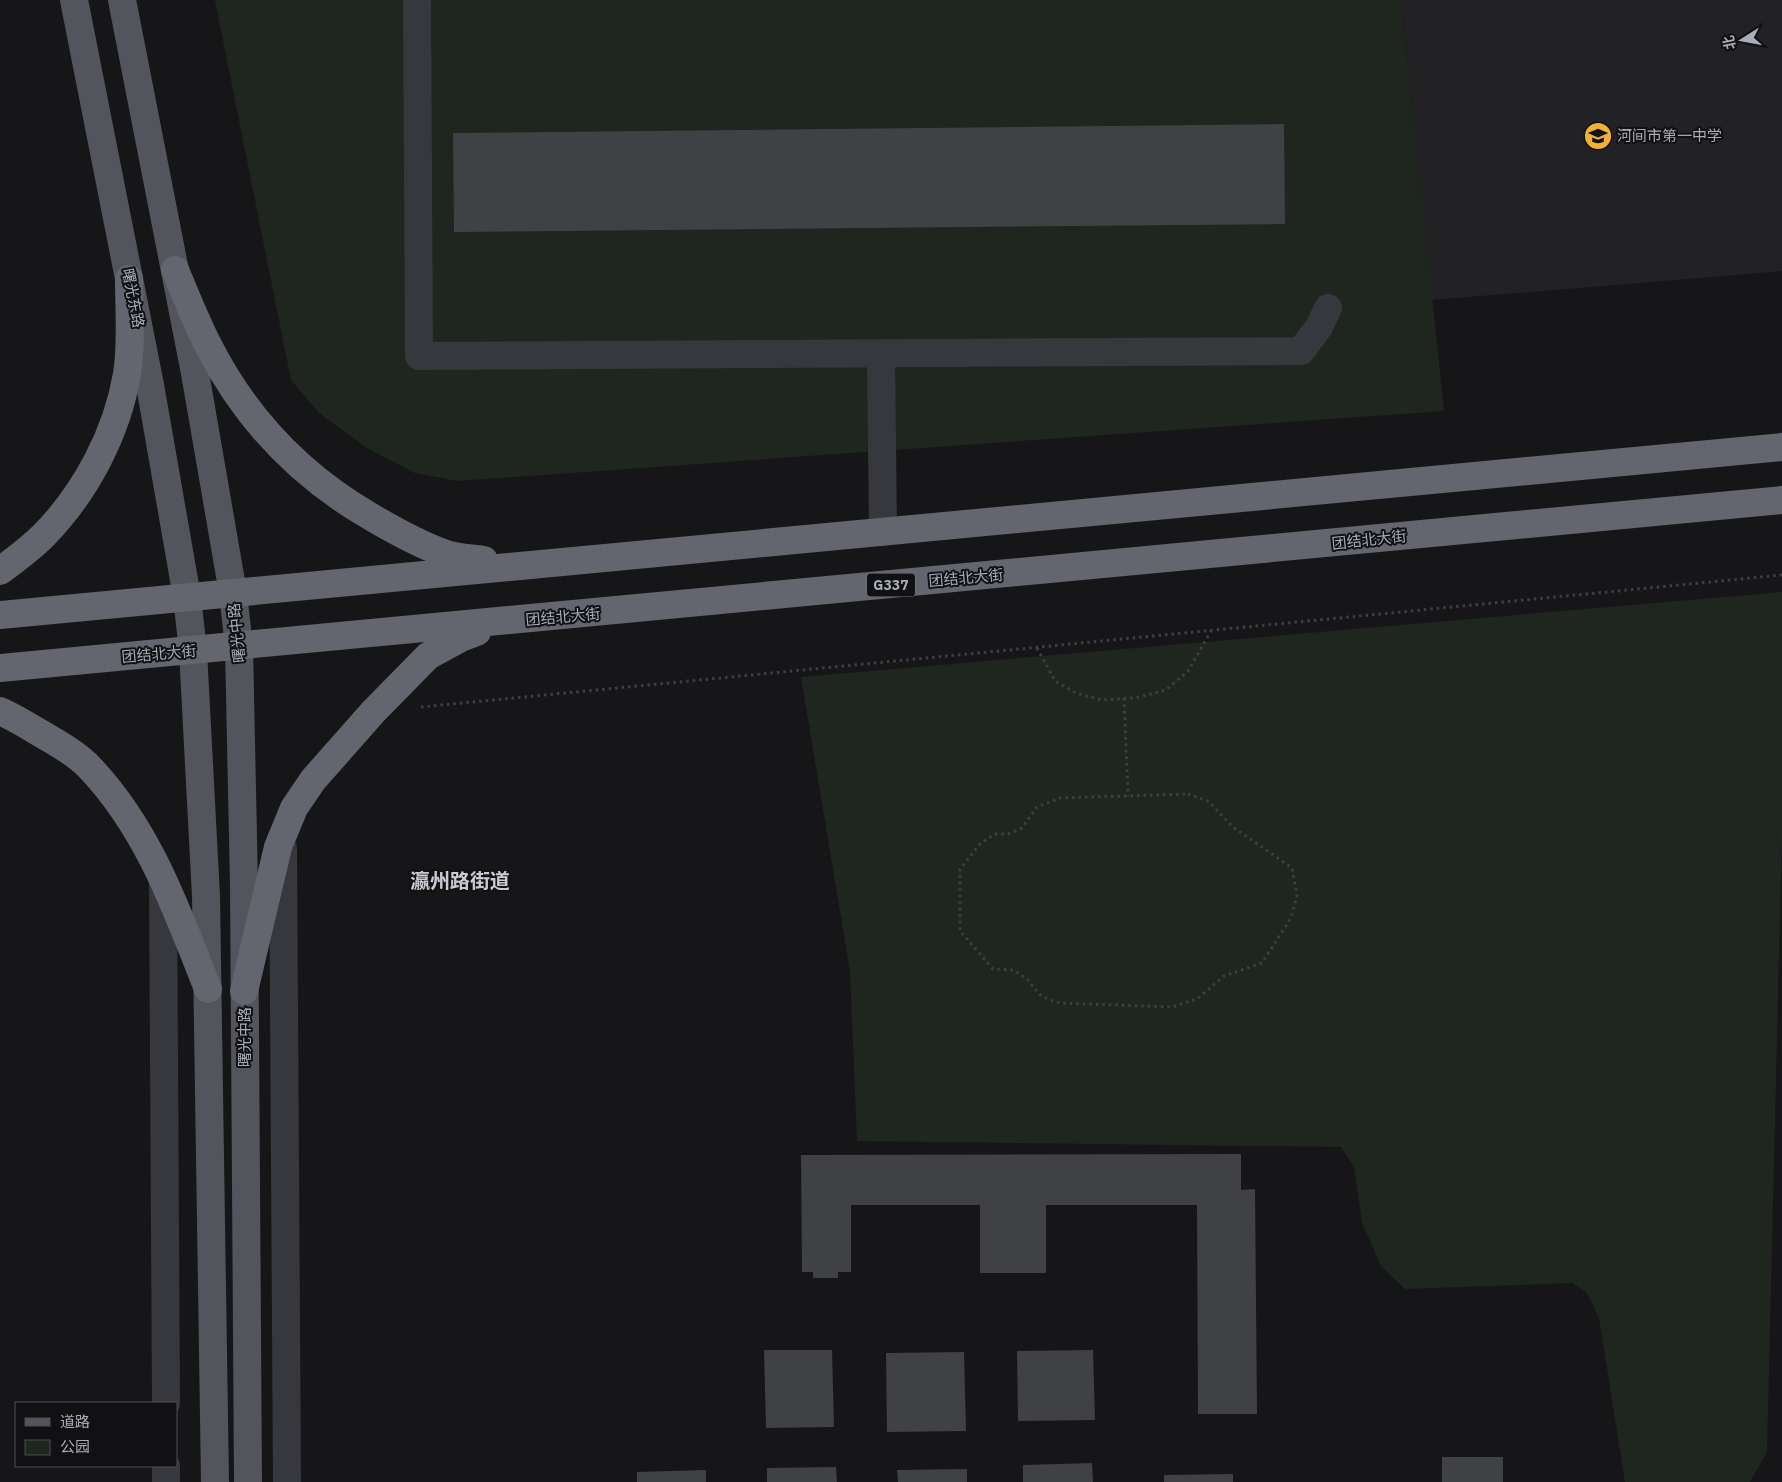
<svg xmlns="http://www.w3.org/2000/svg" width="1782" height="1482" font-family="'IBM Plex Sans','Noto Sans SC',sans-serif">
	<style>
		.built { fill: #222225 }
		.green { fill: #1e261f }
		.building { fill: #404145 }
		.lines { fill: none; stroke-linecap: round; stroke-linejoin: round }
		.path { stroke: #3d3f44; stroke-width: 3; stroke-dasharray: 2.5 4; stroke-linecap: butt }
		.minor { stroke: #37383d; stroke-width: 28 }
		.major { stroke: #53555c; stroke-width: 28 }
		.highway { stroke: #63666e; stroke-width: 28 }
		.labels { text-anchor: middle; stroke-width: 4; stroke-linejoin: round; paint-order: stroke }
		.shield { fill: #111113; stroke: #7b7e86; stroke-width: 1 }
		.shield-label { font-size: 14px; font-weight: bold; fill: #a8adb8 }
		.poi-label { font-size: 15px; fill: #a8adb8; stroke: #111113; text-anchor: start }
		.street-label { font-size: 15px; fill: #a8adb8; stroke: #111113 }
		.district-label { font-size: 20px; font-weight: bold; fill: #c9ccd4; stroke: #111113 }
	</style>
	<rect width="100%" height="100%" fill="#161618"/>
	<path class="built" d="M 1401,0 L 1782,0 L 1782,271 L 1432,300 Z"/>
	<path class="green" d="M 215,0 L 1401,0 L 1444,411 L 457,481 L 415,473 L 367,448 L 319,413 L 291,380 Z
		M 1782,592 L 1782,828 L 1767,1452 L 1750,1482 L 1625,1482 L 1599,1318 L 1587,1293 L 1572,1283 L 1405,1289 L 1381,1266 L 1362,1223 L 1354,1167 L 1341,1147 L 857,1141 L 850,972 L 801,677 Z"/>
	<path class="building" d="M 1284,124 L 1285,224 L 454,232 L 453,133 Z
		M 1241,1154 L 1241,1190 L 1255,1189 L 1257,1414 L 1198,1414 L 1197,1205 L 1046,1205 L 1046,1273 L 980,1273 L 980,1205 L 851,1205 L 851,1272 L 838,1272 L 838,1278 L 813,1278 L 813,1272 L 802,1272 L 801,1155 Z
		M 764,1350 L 832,1350 L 834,1427 L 766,1428 Z
		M 1093,1350 L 1095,1420 L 1018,1421 L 1017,1351 Z
		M 964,1352 L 966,1431 L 887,1432 L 886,1353 Z
		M 1442,1457 L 1503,1457 L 1503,1482 L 1442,1482 Z
		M 1092,1463 L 1093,1482 L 1023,1482 L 1023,1465 Z
		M 836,1467 L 837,1482 L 767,1482 L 767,1468 Z
		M 967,1469 L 967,1482 L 898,1482 L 897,1470 Z
		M 706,1470 L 706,1482 L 637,1482 L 637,1472 Z
		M 1233,1474 L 1233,1482 L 1164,1482 L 1164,1475 Z"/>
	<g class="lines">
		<path class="path" d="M 1037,648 L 1055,681 L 1076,693 L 1102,700 L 1136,698 L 1166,690 L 1188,671 L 1211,631
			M 1124,698 L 1128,796
			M 421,707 L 1782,575
			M 1188,794 L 1208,801 L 1233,827 L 1292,868 L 1297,895 L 1291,918 L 1262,963 L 1224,976 L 1197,999 L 1172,1007 L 1061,1003 L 1049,1000 L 1039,994 L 1028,980 L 1014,970 L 993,969 L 960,931 L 960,869 L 980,844 L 995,834 L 1008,834 L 1022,828 L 1037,807 L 1060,798 Z"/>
		<path class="minor" d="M 417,0 L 419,356 L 1301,351 L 1319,327 L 1328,308
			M 881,354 L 883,532
			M 283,849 L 287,1482
			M 163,884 L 166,1403
			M 166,1466 L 166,1482"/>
		<path class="major" d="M 74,0 L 150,385 L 187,597 L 193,651 L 206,896 L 215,1482
			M 122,0 L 195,373 L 233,593 L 239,647 L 244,885 L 248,1482"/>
		<path class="highway" d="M 175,270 C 186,296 196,322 209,347 C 246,419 298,474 368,515 C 393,530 418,544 446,554 C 458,558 471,558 484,560
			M 0,571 C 15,560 31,548 44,535 C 86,492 117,433 127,374 C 132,344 129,310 129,279
			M 0,615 L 1782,447
			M 0,668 L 1782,500
			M 0,711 C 14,717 27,725 40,733 C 57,743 77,754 90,768 C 149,830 177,911 208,989
			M 244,991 L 278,847 L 294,808 L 313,780 L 373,712 L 428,656 L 461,638 L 477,632"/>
	</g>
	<defs>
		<symbol id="school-disc" viewBox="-11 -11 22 22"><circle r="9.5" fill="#f2b134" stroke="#111113"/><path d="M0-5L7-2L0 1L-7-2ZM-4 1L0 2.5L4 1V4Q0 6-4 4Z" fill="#111"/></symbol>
	</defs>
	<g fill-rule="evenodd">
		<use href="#school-disc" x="1582" y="120" width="32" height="32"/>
	</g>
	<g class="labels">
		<rect class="shield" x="867" y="573.5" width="48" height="23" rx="4"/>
		<g class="shield-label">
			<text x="891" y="590">G337</text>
		</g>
		<g class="poi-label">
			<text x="1617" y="141">河间市第一中学</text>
		</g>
		<g class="street-label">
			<text transform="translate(133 298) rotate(79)" y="5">曙光东路</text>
			<text transform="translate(1369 540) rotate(-6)" y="5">团结北大街</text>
			<text transform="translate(966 578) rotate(-5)" y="5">团结北大街</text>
			<text transform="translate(563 617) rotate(-5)" y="5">团结北大街</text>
			<text transform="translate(237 633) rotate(-96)" y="5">曙光中路</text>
			<text transform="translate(159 654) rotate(-5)" y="5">团结北大街</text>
			<text transform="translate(245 1037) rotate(-90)" y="5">曙光中路</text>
		</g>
		<g class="district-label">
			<text x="460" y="888">瀛州路街道</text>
		</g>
	</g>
	<rect x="15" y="1402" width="162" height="65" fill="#111113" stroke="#4d4f55"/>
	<rect x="25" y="1418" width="25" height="8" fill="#53555c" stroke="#4d4f55"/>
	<text x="60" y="1427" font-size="15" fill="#a8adb8">道路</text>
	<rect x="25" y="1440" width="25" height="15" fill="#1e261f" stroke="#4d4f55"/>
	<text x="60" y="1452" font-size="15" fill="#a8adb8">公园</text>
	<g transform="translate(1742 40) rotate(259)" stroke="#111113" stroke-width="4" paint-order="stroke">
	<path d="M0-4L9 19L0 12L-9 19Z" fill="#a8adb8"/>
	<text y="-8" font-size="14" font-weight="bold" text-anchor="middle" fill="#a8adb8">北</text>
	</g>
</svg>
